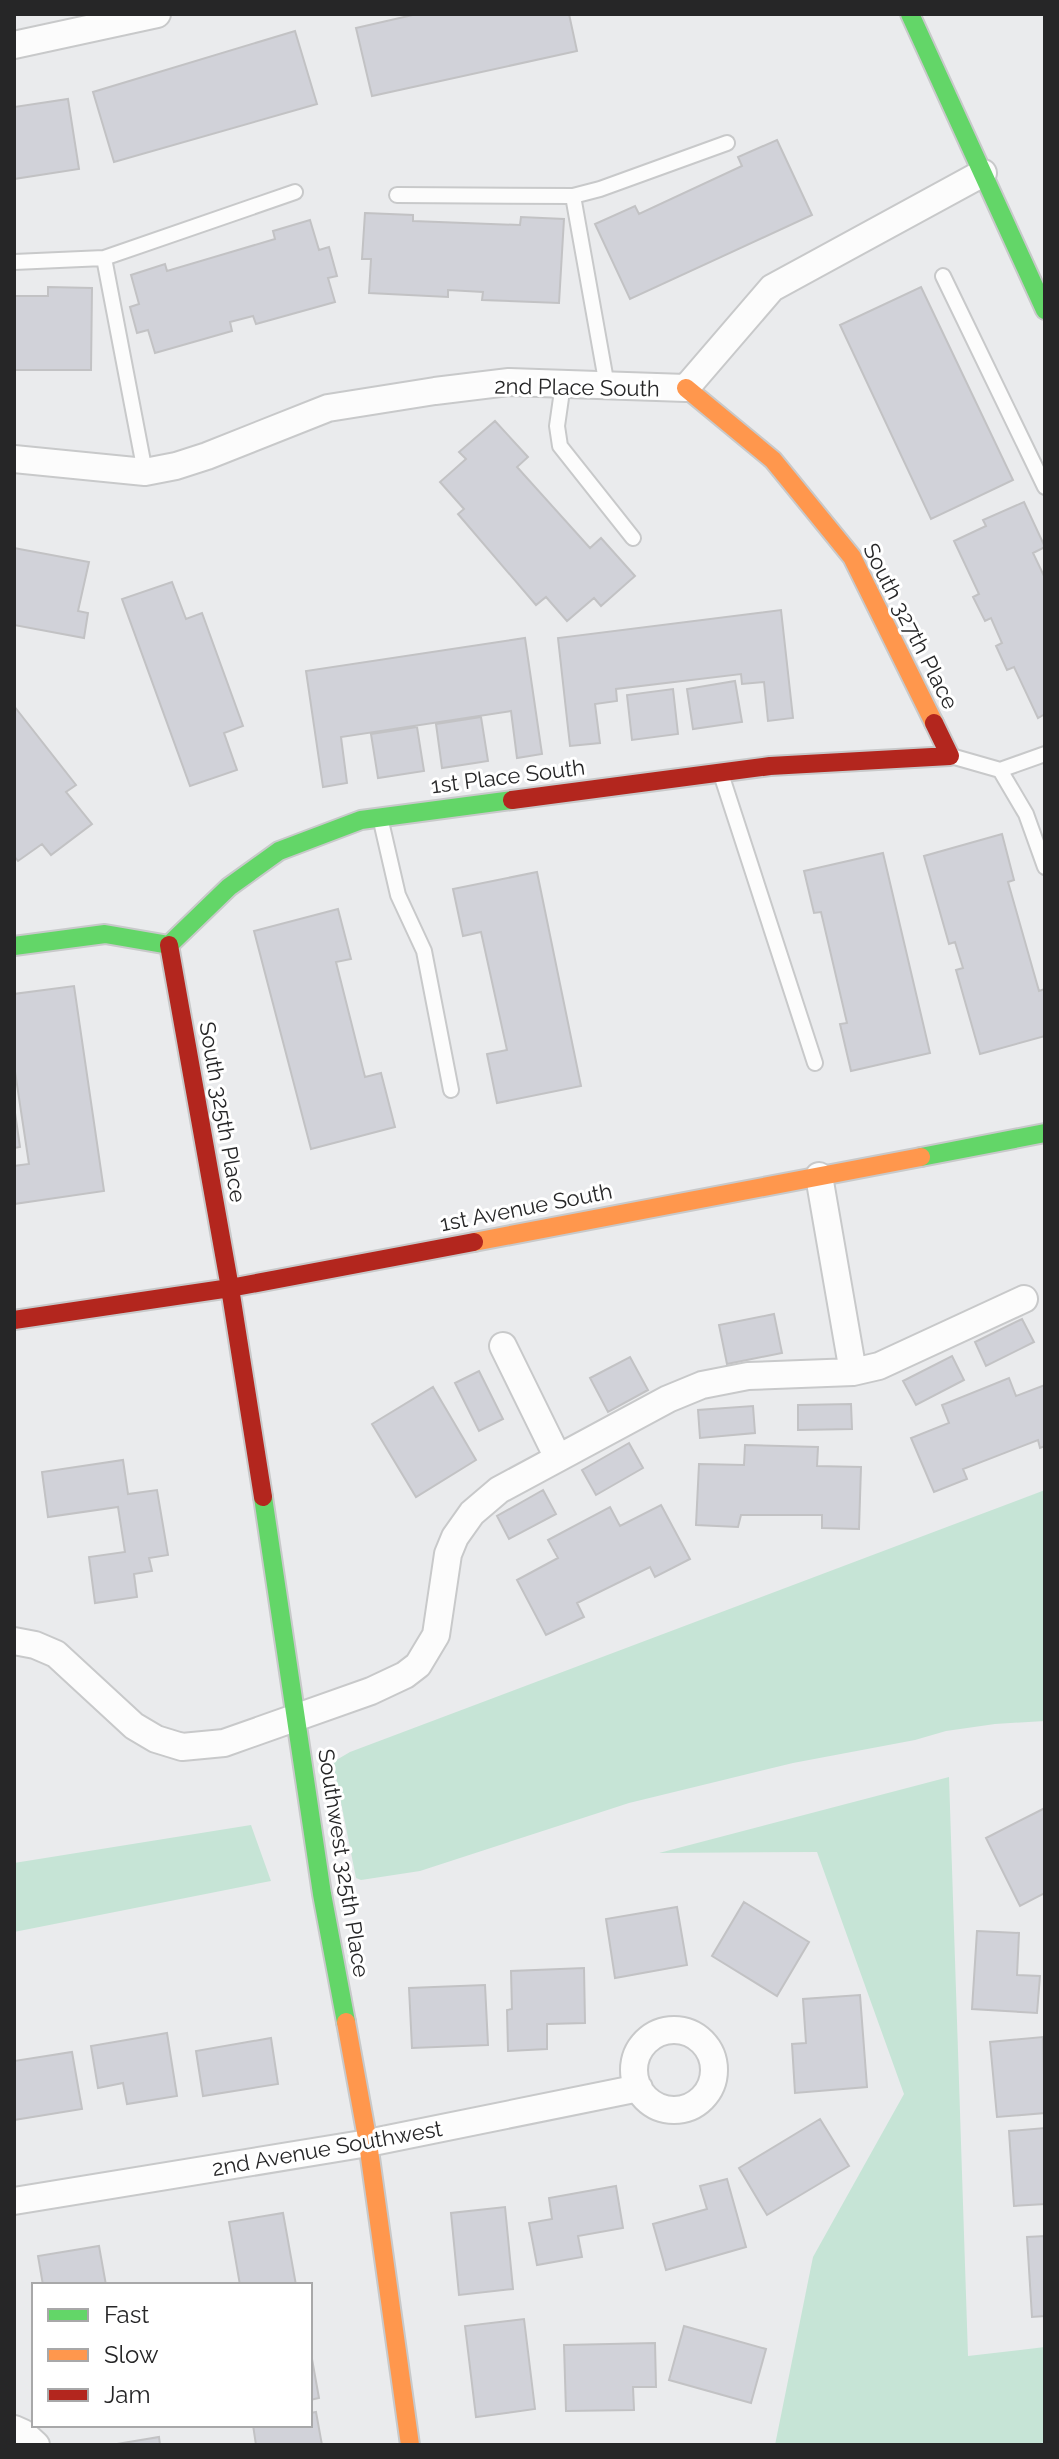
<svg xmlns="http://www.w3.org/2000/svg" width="1059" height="2459" font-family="Raleway,sans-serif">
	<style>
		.green { fill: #c6e4d6 }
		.building { fill: #d1d2d9; stroke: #c2c2c4; stroke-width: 2 }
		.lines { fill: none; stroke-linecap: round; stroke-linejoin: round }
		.lane-casing { stroke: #c8c9ca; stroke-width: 18 }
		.street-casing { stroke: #c8c9ca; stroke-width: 30 }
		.fast-casing { stroke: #c8c9ca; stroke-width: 22 }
		.slow-casing { stroke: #c8c9ca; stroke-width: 22 }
		.jam-casing { stroke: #c8c9ca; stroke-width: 22 }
		.lane { stroke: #fcfcfc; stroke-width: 14 }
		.street { stroke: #fcfcfc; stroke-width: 26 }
		.fast { stroke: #63d668; stroke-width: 18 }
		.slow { stroke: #ff974d; stroke-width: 18 }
		.jam { stroke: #b3261e; stroke-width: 18 }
		.labels { text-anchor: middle; stroke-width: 6; stroke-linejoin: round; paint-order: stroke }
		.street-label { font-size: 22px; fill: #262627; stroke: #fff }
	</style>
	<rect width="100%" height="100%" fill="#eaebed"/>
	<path class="green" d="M 1045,1490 L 1045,1721 L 995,1724 L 946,1731 L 915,1740 L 793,1763 L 629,1803 L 420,1871 L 361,1880 L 356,1878 L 333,1762 L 350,1752 Z
		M 949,1777 L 968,2356 L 1045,2347 L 1045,2445 L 775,2445 L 813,2257 L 904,2094 L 817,1852 L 659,1853 Z
		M 251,1825 L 271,1881 L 14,1932 L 14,1863 Z"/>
	<path class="building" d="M 417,14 L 569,14 L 577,51 L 372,96 L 356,28 Z
		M 295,31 L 317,104 L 114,162 L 93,92 Z
		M 68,99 L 79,169 L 14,179 L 14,107 Z
		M 777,140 L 812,215 L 630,299 L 595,224 L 635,206 L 639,214 L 742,166 L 738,157 Z
		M 365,213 L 413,215 L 413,221 L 520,225 L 521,217 L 564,219 L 559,303 L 482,300 L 483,292 L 448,290 L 448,297 L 369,293 L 371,259 L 362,259 Z
		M 310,220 L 319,250 L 329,247 L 337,276 L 328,278 L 335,302 L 256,324 L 253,316 L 230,322 L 232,331 L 155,353 L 148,330 L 137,333 L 130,307 L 139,304 L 131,275 L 165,264 L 167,271 L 275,239 L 273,231 Z
		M 48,287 L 92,288 L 91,370 L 14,370 L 14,296 L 48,296 Z
		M 921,287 L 1013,480 L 931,519 L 840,325 Z
		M 495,421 L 528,457 L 517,467 L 590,548 L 601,538 L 635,576 L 601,606 L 594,598 L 567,621 L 546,597 L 536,605 L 458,514 L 464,509 L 440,482 L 466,459 L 459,452 Z
		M 1024,502 L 1045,547 L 1033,553 L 1045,578 L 1045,714 L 1038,718 L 1014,667 L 1007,670 L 996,646 L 1002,643 L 991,618 L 985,621 L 973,597 L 979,594 L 954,541 L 986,526 L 983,520 Z
		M 14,548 L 89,562 L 78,611 L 88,613 L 84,638 L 14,625 Z
		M 172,582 L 186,619 L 202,613 L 243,726 L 224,733 L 237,770 L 190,786 L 122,599 Z
		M 781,610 L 793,718 L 768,721 L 764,682 L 742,684 L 741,674 L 616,689 L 617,701 L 595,704 L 600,743 L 570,746 L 558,638 Z
		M 525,638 L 542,754 L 517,758 L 511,711 L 341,737 L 347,783 L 323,787 L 306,671 Z
		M 735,681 L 742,722 L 693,729 L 687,689 Z
		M 673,689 L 678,734 L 632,740 L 627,695 Z
		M 14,706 L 76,785 L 66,792 L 92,824 L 51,855 L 42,844 L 18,861 L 14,856 Z
		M 481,717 L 488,761 L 442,768 L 436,724 Z
		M 417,727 L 424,771 L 378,778 L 371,734 Z
		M 1002,834 L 1014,880 L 1008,882 L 1039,991 L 1045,989 L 1045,1036 L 980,1054 L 956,970 L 963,968 L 955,942 L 949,944 L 924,856 Z
		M 883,853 L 930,1053 L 851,1071 L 840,1024 L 847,1023 L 821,912 L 814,913 L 804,871 Z
		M 537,872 L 581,1086 L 497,1103 L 487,1054 L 507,1050 L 481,932 L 463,936 L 453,889 Z
		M 338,909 L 351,959 L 336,962 L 365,1077 L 381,1073 L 395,1127 L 311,1149 L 254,931 Z
		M 74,986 L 104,1191 L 14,1204 L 14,1166 L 29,1164 L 14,1065 L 14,994 Z
		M 14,1106 L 20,1147 L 14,1148 Z
		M 774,1314 L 782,1353 L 727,1364 L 719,1325 Z
		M 1022,1319 L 1034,1342 L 986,1366 L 975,1342 Z
		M 952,1356 L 964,1380 L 916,1405 L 903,1381 Z
		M 630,1357 L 648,1390 L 608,1412 L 590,1378 Z
		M 479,1371 L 503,1419 L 479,1431 L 455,1383 Z
		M 1009,1378 L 1016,1396 L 1045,1385 L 1045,1446 L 1040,1448 L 1038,1440 L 963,1469 L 967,1479 L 934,1492 L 911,1438 L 949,1423 L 942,1405 Z
		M 433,1387 L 476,1460 L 416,1497 L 372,1424 Z
		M 851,1404 L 852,1429 L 798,1430 L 798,1405 Z
		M 753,1406 L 755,1433 L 700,1438 L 698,1410 Z
		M 629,1443 L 643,1468 L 596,1495 L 582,1470 Z
		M 745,1445 L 818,1447 L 817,1466 L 861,1467 L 859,1529 L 822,1528 L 822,1515 L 741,1515 L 738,1527 L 696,1525 L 699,1464 L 744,1465 Z
		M 123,1460 L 128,1494 L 157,1490 L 168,1555 L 149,1558 L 152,1571 L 134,1574 L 137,1597 L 95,1603 L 89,1557 L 125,1552 L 118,1507 L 48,1517 L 42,1472 Z
		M 543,1490 L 556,1514 L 509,1539 L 497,1516 Z
		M 661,1505 L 690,1559 L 655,1577 L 650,1567 L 577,1603 L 584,1617 L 546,1635 L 517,1580 L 558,1558 L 548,1540 L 610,1507 L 620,1526 Z
		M 1045,1808 L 1045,1893 L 1020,1906 L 986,1838 Z
		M 744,1902 L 809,1942 L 777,1996 L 712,1956 Z
		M 677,1907 L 687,1965 L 615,1978 L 606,1919 Z
		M 977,1931 L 1019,1933 L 1017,1975 L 1040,1976 L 1037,2013 L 972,2009 Z
		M 584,1968 L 585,2023 L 547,2024 L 547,2049 L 508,2051 L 507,2010 L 512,2009 L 511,1971 Z
		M 485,1985 L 488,2045 L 412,2048 L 409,1988 Z
		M 860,1995 L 867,2087 L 795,2093 L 792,2044 L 806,2043 L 803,1999 Z
		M 167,2033 L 177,2096 L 127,2104 L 123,2083 L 98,2088 L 91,2046 Z
		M 1043,2037 L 1045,2113 L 997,2117 L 990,2042 Z
		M 271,2038 L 278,2084 L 203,2096 L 196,2051 Z
		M 72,2052 L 82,2109 L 14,2120 L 14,2061 Z
		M 820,2119 L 849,2166 L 767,2215 L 739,2168 Z
		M 1045,2128 L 1045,2204 L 1014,2206 L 1009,2131 Z
		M 727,2179 L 746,2247 L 666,2270 L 653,2224 L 707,2209 L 700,2186 Z
		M 616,2186 L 623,2228 L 578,2236 L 582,2257 L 537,2265 L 529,2223 L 552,2219 L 549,2198 Z
		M 505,2207 L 513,2289 L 459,2295 L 451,2213 Z
		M 283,2213 L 296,2285 L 240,2285 L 229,2222 Z
		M 1045,2236 L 1045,2316 L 1032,2317 L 1027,2237 Z
		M 99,2246 L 106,2285 L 43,2285 L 38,2256 Z
		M 524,2319 L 535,2409 L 476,2417 L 465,2326 Z
		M 684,2326 L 766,2349 L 751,2403 L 669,2380 Z
		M 655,2343 L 656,2387 L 633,2387 L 634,2410 L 566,2411 L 564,2345 Z
		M 310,2348 L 319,2398 L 310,2400 Z
		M 316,2412 L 322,2445 L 256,2445 L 253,2425 L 310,2425 L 310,2413 Z
		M 159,2437 L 160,2445 L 111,2445 Z"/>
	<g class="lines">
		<defs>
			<path id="lane" d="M 397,195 L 573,196 L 600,189 L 727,143
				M 573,196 L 607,386
				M 104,258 L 295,192
				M 14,262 L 104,258 L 145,472
				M 943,276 L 1045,487
				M 563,384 L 557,426 L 560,446 L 633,538
				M 951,756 L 1000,770 L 1045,754
				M 1000,770 L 1026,814 L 1045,867
				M 721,774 L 815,1063
				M 380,817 L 398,895 L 424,951 L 451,1090"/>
			<path id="street" d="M 14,45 L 157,14
				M 14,459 L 145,472 L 176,466 L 207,456 L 328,408 L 435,391 L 509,382 L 686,388 L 772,288 L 983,173
				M 819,1176 L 853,1372
				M 503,1346 L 558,1458
				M 14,1641 L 35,1645 L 56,1654 L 134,1726 L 156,1739 L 182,1747 L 224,1743 L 371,1691 L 405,1675 L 418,1665 L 436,1635 L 448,1554 L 455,1537 L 472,1513 L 499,1490 L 668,1399 L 702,1385 L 748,1376 L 853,1372 L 879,1366 L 1024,1299
				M634 2070a40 40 0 1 1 80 0a40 40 0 1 1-80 0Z
				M 14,2201 L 368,2143 L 639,2088
				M 14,2429 L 23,2433 L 36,2445"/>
			<path id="fast" d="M 910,14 L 1045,310
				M 14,946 L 105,934 L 169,945 L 229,887 L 279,851 L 361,820 L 512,800
				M 921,1157 L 1045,1133
				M 263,1497 L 322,1894 L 346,2022"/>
			<path id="slow" d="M 686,388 L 773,460 L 852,557 L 934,723
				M 474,1242 L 921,1157
				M 346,2022 L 368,2143 L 410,2445"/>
			<path id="jam" d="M 512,800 L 770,766 L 950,756 L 934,723
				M 169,945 L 230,1288 L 263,1497
				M 14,1320 L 230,1288 L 474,1242"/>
		</defs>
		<use href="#lane" class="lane-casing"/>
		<use href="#street" class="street-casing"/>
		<use href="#fast" class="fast-casing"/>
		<use href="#slow" class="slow-casing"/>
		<use href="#jam" class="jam-casing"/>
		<use href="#lane" class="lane"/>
		<use href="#street" class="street"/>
		<use href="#fast" class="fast"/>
		<use href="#slow" class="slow"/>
		<use href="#jam" class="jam"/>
	</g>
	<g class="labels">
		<g class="street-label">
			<text transform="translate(577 387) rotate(1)" y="8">2nd Place South</text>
			<text transform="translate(911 626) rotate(63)" y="8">South 327th Place</text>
			<text transform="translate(508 776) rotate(-7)" y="8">1st Place South</text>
			<text transform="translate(223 1112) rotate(80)" y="8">South 325th Place</text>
			<text transform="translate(526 1207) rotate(-11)" y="8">1st Avenue South</text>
			<text transform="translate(344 1863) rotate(81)" y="8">Southwest 325th Place</text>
			<text transform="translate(327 2148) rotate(-10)" y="8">2nd Avenue Southwest</text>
		</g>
	</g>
	<rect width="1059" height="2459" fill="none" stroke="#262627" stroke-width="32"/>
	<rect x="32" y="2283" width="280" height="144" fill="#ffffff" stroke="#a8a8a9" stroke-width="2"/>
	<rect x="48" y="2309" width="40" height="12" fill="#63d668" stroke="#a8a8a9" stroke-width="2"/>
	<text x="104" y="2323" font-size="24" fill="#262627">Fast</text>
	<rect x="48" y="2349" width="40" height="12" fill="#ff974d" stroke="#a8a8a9" stroke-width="2"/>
	<text x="104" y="2363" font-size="24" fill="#262627">Slow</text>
	<rect x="48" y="2389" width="40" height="12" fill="#b3261e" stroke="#a8a8a9" stroke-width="2"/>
	<text x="104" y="2403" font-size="24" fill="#262627">Jam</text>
</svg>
